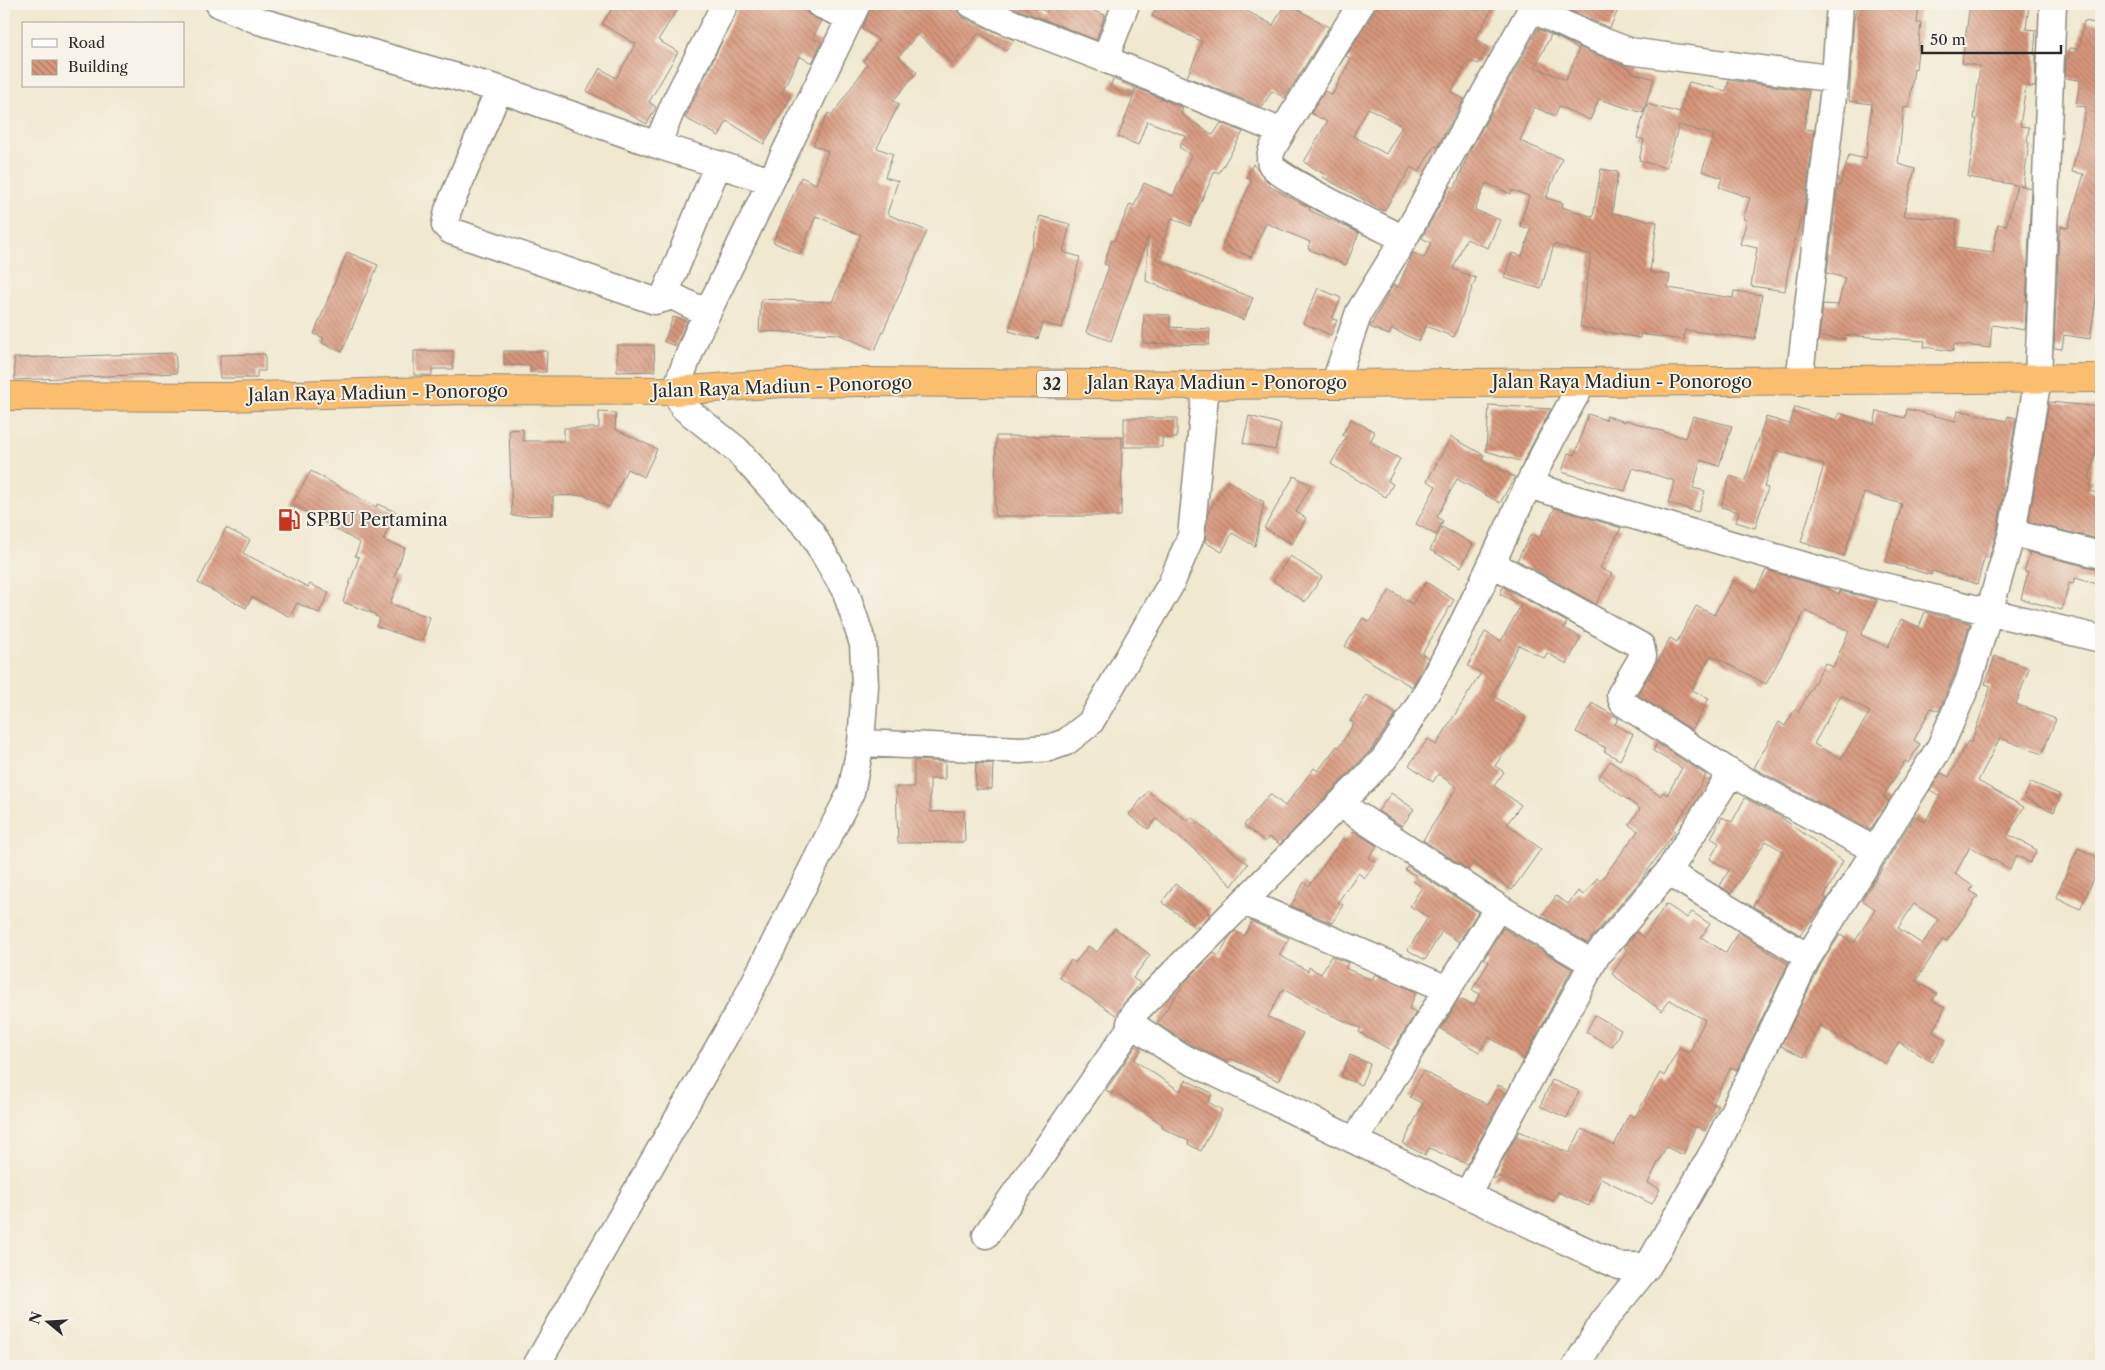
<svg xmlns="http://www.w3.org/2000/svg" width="2105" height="1370" font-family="'Libre Caslon Text',serif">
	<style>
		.building { fill: url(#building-back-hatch); fill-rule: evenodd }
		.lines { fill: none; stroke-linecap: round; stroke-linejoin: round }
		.minor-casing { stroke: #8e8a7d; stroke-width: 29 }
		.highway-casing { stroke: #8e8a7d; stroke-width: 30 }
		.minor { stroke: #fff; stroke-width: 26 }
		.highway { stroke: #fbbd6e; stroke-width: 28 }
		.labels { text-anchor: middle; stroke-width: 4; stroke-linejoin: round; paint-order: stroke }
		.shield { fill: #f7f3e8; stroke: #686764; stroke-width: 1 }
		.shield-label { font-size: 16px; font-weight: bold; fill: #2b2b2b }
		.street-label { font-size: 18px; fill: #2b2b2b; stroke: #f7f3e8 }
		.poi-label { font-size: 18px; fill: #2b2b2b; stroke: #f7f3e8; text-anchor: start }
	</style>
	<defs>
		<pattern id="building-back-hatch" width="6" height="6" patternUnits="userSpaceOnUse" patternTransform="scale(1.25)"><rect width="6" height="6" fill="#d7967c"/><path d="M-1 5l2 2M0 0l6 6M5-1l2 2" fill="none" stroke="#af7b66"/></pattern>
	</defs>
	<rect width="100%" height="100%" fill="#f7f3e8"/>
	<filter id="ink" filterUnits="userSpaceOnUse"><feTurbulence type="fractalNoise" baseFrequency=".02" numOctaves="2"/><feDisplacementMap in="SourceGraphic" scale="10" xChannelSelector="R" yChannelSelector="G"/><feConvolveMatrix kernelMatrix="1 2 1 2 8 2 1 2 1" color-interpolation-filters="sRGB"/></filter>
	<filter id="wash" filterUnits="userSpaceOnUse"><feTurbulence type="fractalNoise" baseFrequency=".0096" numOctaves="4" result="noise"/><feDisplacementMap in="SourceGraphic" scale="20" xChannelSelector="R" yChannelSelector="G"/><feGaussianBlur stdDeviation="1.12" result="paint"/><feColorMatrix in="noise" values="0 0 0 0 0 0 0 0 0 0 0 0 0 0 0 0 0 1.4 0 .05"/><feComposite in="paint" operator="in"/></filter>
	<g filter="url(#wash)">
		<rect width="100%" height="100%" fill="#f0e8cf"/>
		<g id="blocks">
			<path class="building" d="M 615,4 L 681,4 L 658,40 L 678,52 L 649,102 L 656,107 L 647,124 L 587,91 L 600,68 L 616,78 L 636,44 L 602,24 Z
				M 740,4 L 804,4 L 807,13 L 821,21 L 813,38 L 822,42 L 812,63 L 799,56 L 782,92 L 791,97 L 764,144 L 727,121 L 719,136 L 685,118 Z
				M 872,4 L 956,4 L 958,12 L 964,18 L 1014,40 L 1006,51 L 979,33 L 953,64 L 917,34 L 899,57 L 917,72 L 893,101 L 899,104 L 877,148 L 893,154 L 885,177 L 898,181 L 887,214 L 927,231 L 875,350 L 838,334 L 759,331 L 761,299 L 832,302 L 861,235 L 816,216 L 800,254 L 773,242 L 801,177 L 816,184 L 828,151 L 813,145 L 828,113 L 832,115 L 867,65 L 863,61 L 879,40 L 862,29 Z
				M 1005,4 L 1027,4 L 1047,12 L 1050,4 L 1073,4 L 1105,15 L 1096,40 Z
				M 1159,4 L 1251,4 L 1247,11 L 1273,25 L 1285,4 L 1288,4 L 1329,27 L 1285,98 L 1272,91 L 1262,107 L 1187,77 L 1202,42 L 1152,16 Z
				M 1376,4 L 1495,4 L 1475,39 L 1488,47 L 1478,64 L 1469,60 L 1451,92 L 1464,99 L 1441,140 L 1437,147 L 1434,146 L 1419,172 L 1411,167 L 1384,211 L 1323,177 L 1324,174 L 1304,162 L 1327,122 L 1311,113 L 1325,91 L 1332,95 L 1351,59 L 1346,56 L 1374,12 ZM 1368,108 L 1402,126 L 1386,154 L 1353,136 Z
				M 1567,4 L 1617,4 L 1615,9 L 1618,10 L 1610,28 L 1565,8 Z
				M 1857,4 L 1919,4 L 1917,23 L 1921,23 L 1916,69 L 1914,68 L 1909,108 L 1904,107 L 1898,164 L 1915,169 L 1903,216 L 1957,220 L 1955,248 L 1993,253 L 1998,224 L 2006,226 L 2017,185 L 1968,177 L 1977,119 L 1974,119 L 1980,66 L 1962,63 L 1970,4 L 2029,4 L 2026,29 L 2036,30 L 2034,55 L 2036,55 L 2035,87 L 2026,86 L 2020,126 L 2029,127 L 2027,142 L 2029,143 L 2023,186 L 2019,185 L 2031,188 L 2025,330 L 1992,325 L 1990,348 L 1954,344 L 1953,351 L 1924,347 L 1925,341 L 1845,335 L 1845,339 L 1819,337 L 1823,304 L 1838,305 L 1845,278 L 1827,273 L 1838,185 L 1840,186 L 1849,155 L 1866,159 L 1872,104 L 1849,101 L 1854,20 Z
				M 2084,21 L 2101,24 L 2101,294 L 2097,293 L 2090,339 L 2064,335 L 2062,349 L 2054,348 L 2059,234 L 2061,226 L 2068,228 L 2084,174 L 2072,172 L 2086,107 L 2076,106 L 2080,80 L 2065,78 L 2066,58 L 2068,58 L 2070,48 L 2079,49 Z
				M 1538,29 L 1551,35 L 1535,67 L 1566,80 L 1579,49 L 1552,35 L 1632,70 L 1631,72 L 1654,79 L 1643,113 L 1599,99 L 1590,120 L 1559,106 L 1555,116 L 1534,107 L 1520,141 L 1562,159 L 1546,198 L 1563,203 L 1562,207 L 1593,217 L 1601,169 L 1618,172 L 1612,213 L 1657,222 L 1650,272 L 1670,275 L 1668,288 L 1733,298 L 1734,291 L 1762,295 L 1755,339 L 1685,330 L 1684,340 L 1640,334 L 1640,338 L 1580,327 L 1591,255 L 1554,244 L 1541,289 L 1504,278 L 1512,253 L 1522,256 L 1531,229 L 1520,226 L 1529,196 L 1512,190 L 1511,194 L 1486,183 L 1475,210 L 1500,220 L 1488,248 L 1466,239 L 1453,269 L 1476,278 L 1454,337 L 1426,326 L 1419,341 L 1392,329 L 1389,335 L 1370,327 L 1393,285 L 1398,287 L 1413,253 L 1424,258 L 1431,243 L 1422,238 L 1450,186 L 1455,188 L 1469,152 Z
				M 1113,79 L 1135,88 L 1132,96 L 1110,88 Z
				M 1729,80 L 1809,91 L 1804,129 L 1814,130 L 1803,218 L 1801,217 L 1789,263 L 1785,291 L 1751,286 L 1757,248 L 1740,244 L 1747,220 L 1743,219 L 1750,198 L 1719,187 L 1722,178 L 1702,171 L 1714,135 L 1679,125 L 1666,168 L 1639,160 L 1644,140 L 1637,138 L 1647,104 L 1680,113 L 1689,82 L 1726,91 Z
				M 1137,88 L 1183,108 L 1181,114 L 1213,135 L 1221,123 L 1243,132 L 1219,173 L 1215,171 L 1190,226 L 1172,218 L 1156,259 L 1253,298 L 1244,320 L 1146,281 L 1148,237 L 1111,341 L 1086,332 L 1109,266 L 1104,264 L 1112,240 L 1114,241 L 1130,204 L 1134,206 L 1144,183 L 1173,196 L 1191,155 L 1179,147 L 1186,136 L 1147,121 L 1138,145 L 1118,137 Z
				M 1253,164 L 1270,184 L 1269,186 L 1310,208 L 1309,210 L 1359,233 L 1346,265 L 1308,249 L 1310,242 L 1266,223 L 1251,257 L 1222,245 L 1252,180 L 1247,178 Z
				M 1040,216 L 1070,224 L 1063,252 L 1080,257 L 1062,328 L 1043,323 L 1038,339 L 1009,331 Z
				M 347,252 L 378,265 L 342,352 L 322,343 L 324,338 L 314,334 Z
				M 1318,288 L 1341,298 L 1332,319 L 1337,320 L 1331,335 L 1303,323 Z
				M 1144,314 L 1170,315 L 1170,327 L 1210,329 L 1209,345 L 1143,343 Z
				M 673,317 L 687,321 L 676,346 L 664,342 Z
				M 617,345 L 654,345 L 655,371 L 617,372 Z
				M 414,351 L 453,351 L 453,369 L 432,369 L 432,375 L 414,375 Z
				M 504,351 L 547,351 L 546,372 L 530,372 L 530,366 L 504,365 Z
				M 175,353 L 177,373 L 15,380 L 14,358 Z
				M 265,354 L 265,371 L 257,371 L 257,378 L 220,378 L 220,355 Z
				M 2049,402 L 2101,407 L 2101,446 L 2097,446 L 2089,480 L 2092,481 L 2089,491 L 2101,494 L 2101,540 L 2029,522 Z
				M 1489,405 L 1551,409 L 1523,462 L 1486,451 Z
				M 1795,407 L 1836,420 L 1839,413 L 1874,424 L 1877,411 L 1905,418 L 1907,409 L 1956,421 L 1958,410 L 2006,421 L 2008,416 L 2016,418 L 1997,530 L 1989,558 L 1985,556 L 1977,584 L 1932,571 L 1931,575 L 1886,562 L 1902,504 L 1864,493 L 1844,556 L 1801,542 L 1824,465 L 1776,450 L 1764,487 L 1768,488 L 1755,528 L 1736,522 L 1739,512 L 1721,507 L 1730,476 L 1745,481 L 1766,417 L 1790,424 Z
				M 599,412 L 616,413 L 615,429 L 657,449 L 644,477 L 627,469 L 609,507 L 583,495 L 553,496 L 553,515 L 512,516 L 509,430 L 523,429 L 523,441 L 564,441 L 564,428 L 599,428 Z
				M 1588,414 L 1606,420 L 1607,416 L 1625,422 L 1626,420 L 1685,438 L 1693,416 L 1732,426 L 1719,466 L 1701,460 L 1693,488 L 1705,491 L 1698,512 L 1668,503 L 1675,481 L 1633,468 L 1625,491 L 1562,472 L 1568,453 L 1575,455 Z
				M 1249,416 L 1281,424 L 1275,450 L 1243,443 Z
				M 1124,418 L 1177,418 L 1177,438 L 1162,438 L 1162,447 L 1124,447 Z
				M 1351,419 L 1375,432 L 1370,442 L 1400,459 L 1388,481 L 1393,484 L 1386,497 L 1331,464 L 1346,437 L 1342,435 Z
				M 996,436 L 1122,437 L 1121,516 L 995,516 Z
				M 1451,437 L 1484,455 L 1482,460 L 1515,477 L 1500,503 L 1457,479 L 1437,517 L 1443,521 L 1436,535 L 1416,524 L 1436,486 L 1427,481 Z
				M 311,471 L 376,507 L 377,504 L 396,512 L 383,540 L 405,548 L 394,577 L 399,579 L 390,604 L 430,617 L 422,642 L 376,626 L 380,618 L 375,616 L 375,614 L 343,602 L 359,557 L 355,556 L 360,543 L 292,504 Z
				M 1294,476 L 1311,485 L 1296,512 L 1306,518 L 1292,544 L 1264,528 Z
				M 1228,481 L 1264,502 L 1255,546 L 1232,533 L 1222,552 L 1205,542 L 1208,513 Z
				M 1555,508 L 1621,528 L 1600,568 L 1612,574 L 1596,604 L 1517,560 L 1531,534 L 1539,538 Z
				M 1442,527 L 1473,544 L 1461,567 L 1430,550 Z
				M 226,528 L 250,540 L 243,553 L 308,587 L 310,584 L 329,593 L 319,613 L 297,603 L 290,617 L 252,597 L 246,608 L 198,583 Z
				M 2024,551 L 2101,570 L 2101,585 L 2075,578 L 2073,584 L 2069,583 L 2062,610 L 2021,599 L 2028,572 L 2024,571 L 2030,554 Z
				M 1290,556 L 1322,577 L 1305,602 L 1273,581 Z
				M 1766,570 L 1827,588 L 1839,594 L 1840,591 L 1877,600 L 1861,635 L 1888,647 L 1901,619 L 1919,627 L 1925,612 L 1970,623 L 1955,673 L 1939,711 L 1931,708 L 1914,740 L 1920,744 L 1908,763 L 1905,761 L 1883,797 L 1889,801 L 1870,830 L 1754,768 L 1779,722 L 1785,726 L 1795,709 L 1799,711 L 1825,663 L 1833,667 L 1849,631 L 1805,611 L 1766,684 L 1711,655 L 1692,690 L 1709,698 L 1692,730 L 1638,695 L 1646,680 L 1648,680 L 1670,638 L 1677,642 L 1696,606 L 1714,615 L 1733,580 L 1755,592 ZM 1841,695 L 1870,712 L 1841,759 L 1814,744 Z
				M 1426,582 L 1454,600 L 1422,654 L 1428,658 L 1412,687 L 1345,646 L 1363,618 L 1370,622 L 1390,590 L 1412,604 Z
				M 1503,587 L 1567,622 L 1564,628 L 1581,637 L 1567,664 L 1547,653 L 1544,658 L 1519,645 L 1492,695 L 1526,717 L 1495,766 L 1504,772 L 1494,786 L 1521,805 L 1507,824 L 1541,849 L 1512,890 L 1473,863 L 1468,870 L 1423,840 L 1457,787 L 1438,774 L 1433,782 L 1409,765 L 1428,739 L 1436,745 L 1481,673 L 1468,666 L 1485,632 L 1501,641 L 1521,605 L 1500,594 Z
				M 1995,656 L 2029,668 L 2016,704 L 2056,719 L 2042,754 L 2000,738 L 1978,781 L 2024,807 L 2008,834 L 2037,850 L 2030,863 L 2017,855 L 2010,869 L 1970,847 L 1955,874 L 1973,886 L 1970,891 L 1978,896 L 1947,941 L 1943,939 L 1916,981 L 1937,994 L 1932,1001 L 1945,1008 L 1932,1032 L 1946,1040 L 1932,1062 L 1899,1042 L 1886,1064 L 1819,1025 L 1804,1057 L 1781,1046 L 1821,964 L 1840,935 L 1854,943 L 1875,909 L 1862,900 L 1915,816 L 1925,822 L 1940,796 L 1930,790 L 1941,773 L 1949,777 L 1968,741 L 1971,743 L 1991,686 L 1985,684 ZM 1914,904 L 1939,920 L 1922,944 L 1898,928 Z
				M 1367,695 L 1396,714 L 1372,749 L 1280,844 L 1269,837 L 1265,842 L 1244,825 L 1270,794 L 1285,806 L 1314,768 L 1318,771 L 1337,746 L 1339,747 L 1354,723 L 1350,721 Z
				M 1592,703 L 1618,718 L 1615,725 L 1633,734 L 1620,760 L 1604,751 L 1606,748 L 1576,732 Z
				M 1657,743 L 1706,775 L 1692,800 L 1672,829 L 1675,832 L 1641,880 L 1587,943 L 1542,916 L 1556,896 L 1568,904 L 1578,891 L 1584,895 L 1597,878 L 1601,880 L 1638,831 L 1629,825 L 1640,809 L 1598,778 L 1610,761 L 1660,796 L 1663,792 L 1667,795 L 1682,768 L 1653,751 Z
				M 914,760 L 945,762 L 945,779 L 930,779 L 930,812 L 964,811 L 965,842 L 898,843 L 896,787 L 914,787 Z
				M 976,763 L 993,764 L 992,789 L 975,789 Z
				M 2031,782 L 2061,795 L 2054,812 L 2024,798 Z
				M 1148,791 L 1188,821 L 1191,817 L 1248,864 L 1232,886 L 1195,850 L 1156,819 L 1148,829 L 1129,815 Z
				M 1391,793 L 1414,809 L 1402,826 L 1378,811 Z
				M 1745,798 L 1779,816 L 1843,861 L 1824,897 L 1827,899 L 1800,935 L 1753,906 L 1784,852 L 1766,841 L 1731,893 L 1720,886 L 1729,870 L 1710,859 L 1719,843 L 1711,838 L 1722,817 L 1732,822 Z
				M 1353,831 L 1377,846 L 1369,857 L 1376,862 L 1365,878 L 1358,873 L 1338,902 L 1343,905 L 1332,923 L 1291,906 L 1304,882 L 1309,886 L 1343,838 L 1346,841 Z
				M 2078,848 L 2101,859 L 2101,863 L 2080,909 L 2056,897 Z
				M 1407,866 L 1478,912 L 1459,942 L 1442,931 L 1425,960 L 1408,950 L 1428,917 L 1410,906 L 1422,887 L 1413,881 L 1416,875 L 1405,870 Z
				M 1175,884 L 1209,910 L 1209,916 L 1196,928 L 1162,902 Z
				M 1666,904 L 1687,918 L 1692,912 L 1710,924 L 1701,937 L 1726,953 L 1738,932 L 1788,964 L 1737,1070 L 1731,1067 L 1713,1103 L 1718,1106 L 1705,1131 L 1696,1126 L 1683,1155 L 1666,1147 L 1648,1183 L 1660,1189 L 1652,1204 L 1601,1178 L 1589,1206 L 1558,1192 L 1553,1201 L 1498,1176 L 1496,1179 L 1493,1178 L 1519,1131 L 1569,1153 L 1582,1129 L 1614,1146 L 1629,1114 L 1635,1117 L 1660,1073 L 1664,1076 L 1679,1048 L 1689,1053 L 1705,1020 L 1670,1000 L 1662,1011 L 1612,974 L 1628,950 L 1624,947 L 1637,932 L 1644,937 Z
				M 1252,922 L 1289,938 L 1279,955 L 1308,971 L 1309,967 L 1321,974 L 1331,956 L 1348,963 L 1345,968 L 1372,980 L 1375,974 L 1416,992 L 1409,1009 L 1416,1012 L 1392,1051 L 1359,1032 L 1361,1028 L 1322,1011 L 1283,989 L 1268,1017 L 1303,1033 L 1279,1081 L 1230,1058 L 1228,1062 L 1185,1042 L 1157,1023 L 1186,981 L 1214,953 L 1219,956 L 1228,939 L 1235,931 L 1244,936 Z
				M 1115,928 L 1150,955 L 1133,978 L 1140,983 L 1116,1015 L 1059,977 L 1071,960 L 1075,963 L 1088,946 L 1097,952 Z
				M 1503,928 L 1572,969 L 1524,1059 L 1489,1037 L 1479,1052 L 1441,1029 L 1459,999 L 1474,1005 L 1480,994 L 1472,990 L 1489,962 L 1484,959 Z
				M 1595,1015 L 1621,1030 L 1612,1047 L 1586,1032 Z
				M 1136,1046 L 1141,1050 L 1134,1060 L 1180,1091 L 1186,1080 L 1212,1093 L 1208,1102 L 1222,1110 L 1201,1151 L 1188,1144 L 1189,1141 L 1162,1128 L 1163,1125 L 1113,1091 L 1112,1094 L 1106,1090 Z
				M 1350,1055 L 1370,1064 L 1361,1085 L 1341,1077 Z
				M 1423,1071 L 1488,1105 L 1498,1085 L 1507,1089 L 1467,1164 L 1429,1148 L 1425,1155 L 1403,1144 L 1423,1104 L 1410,1097 Z
				M 1552,1080 L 1579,1091 L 1567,1118 L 1540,1106 Z"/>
		</g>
	</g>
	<g filter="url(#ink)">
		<use href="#blocks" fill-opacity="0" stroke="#8e8a7d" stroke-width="1"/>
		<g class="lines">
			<defs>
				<path id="minor" d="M 219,4 L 259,21 L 499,89
					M 725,4 L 675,102 L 657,145 L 771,181
					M 819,4 L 850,18
					M 971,4 L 1004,20 L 1105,59 L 1282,132
					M 1361,4 L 1282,132 C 1277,142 1267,153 1271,164 C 1277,178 1385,229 1404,239
					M 1531,9 L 1592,37 L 1629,51 L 1835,79
					M 1105,59 L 1126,4
					M 657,145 L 499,89 L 448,210 L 445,225 L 451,231 L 655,301 L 663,299 L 718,164
					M 666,293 L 707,313
					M 1335,382 L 1359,312 L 1404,239 L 1534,4
					M 1583,382 C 1564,416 1544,451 1528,486 C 1484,578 1443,676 1384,759 L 1135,1012 L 1130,1023 L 1178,1055 L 1467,1195 L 1619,1266 L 1648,1266
					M 1799,382 L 1835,79 L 1840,4
					M 1528,485 L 1830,573 L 2101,639
					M 2012,533 L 2101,555
					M 861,743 L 1021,750 L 1049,748 L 1066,742 L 1090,723 L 1171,584 L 1191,536 L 1206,385
					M 1731,773 L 1875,850
					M 1340,804 L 1498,907 L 1588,961 L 1597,955 L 1668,872 L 1731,773 L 1623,703 L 1620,695 L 1643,656 L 1641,646 L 1493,564
					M 1668,872 L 1808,957
					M 1244,902 L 1447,989
					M 1355,1140 L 1498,907
					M 1467,1195 L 1597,955
					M 986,1235 L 1131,1027
					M 536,1366 L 745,1001 L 851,792 L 861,743 L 865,686 L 863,644 L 846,592 L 811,532 L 736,449 L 683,407 L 675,391 L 697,334 L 857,4
					M 1576,1366 L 1603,1322 L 1648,1266 L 1716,1147 L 1808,957 L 1940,747 L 1969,680 L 2012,533 L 2038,378 L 2053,4"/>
				<path id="highway" d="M 4,396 L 226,397 L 465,390 L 675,391 L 783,383 L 867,382 L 1206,385 L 2101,378"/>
			</defs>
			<use href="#minor" class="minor-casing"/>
			<use href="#highway" class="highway-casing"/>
			<use href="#minor" class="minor"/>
			<use href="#highway" class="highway"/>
		</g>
	</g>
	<defs>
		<symbol id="fuel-bare" viewBox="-9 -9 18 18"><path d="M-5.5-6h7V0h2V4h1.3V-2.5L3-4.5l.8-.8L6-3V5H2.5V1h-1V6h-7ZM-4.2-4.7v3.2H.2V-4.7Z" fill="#c8321e" stroke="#f7f3e8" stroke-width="2.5" paint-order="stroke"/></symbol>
	</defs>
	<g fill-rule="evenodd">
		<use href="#fuel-bare" x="273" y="504" width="32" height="32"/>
	</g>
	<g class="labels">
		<rect class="shield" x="1037" y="370.5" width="30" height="27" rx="4"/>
		<g class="shield-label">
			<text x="1052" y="390">32</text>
		</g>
		<g class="street-label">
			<text x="1622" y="388">Jalan Raya Madiun - Ponorogo</text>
			<text x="1217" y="389">Jalan Raya Madiun - Ponorogo</text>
			<text transform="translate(782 387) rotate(-2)" y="6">Jalan Raya Madiun - Ponorogo</text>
			<text transform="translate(378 393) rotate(-1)" y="6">Jalan Raya Madiun - Ponorogo</text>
		</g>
		<g class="poi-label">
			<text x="306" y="526">SPBU Pertamina</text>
		</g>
	</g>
	<rect width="2105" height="1370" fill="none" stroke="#f7f3e8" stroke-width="20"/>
	<rect x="22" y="22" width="162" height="65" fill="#f7f3e8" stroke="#a5a39c"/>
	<rect x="32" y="39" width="25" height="8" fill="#ffffff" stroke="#a5a39c"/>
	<text x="68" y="48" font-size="15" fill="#2b2b2b">Road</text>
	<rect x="32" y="60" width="25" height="15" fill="url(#building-back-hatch)" stroke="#a5a39c"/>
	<text x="68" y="72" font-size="15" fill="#2b2b2b">Building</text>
	<g transform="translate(48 1322) rotate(288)" stroke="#f7f3e8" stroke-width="4" paint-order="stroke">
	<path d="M0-4L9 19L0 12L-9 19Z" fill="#2b2b2b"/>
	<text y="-8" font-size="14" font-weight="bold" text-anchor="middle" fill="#2b2b2b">N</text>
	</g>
	<path d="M1922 45v8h139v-8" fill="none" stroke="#2b2b2b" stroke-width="2.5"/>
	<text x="1930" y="45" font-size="15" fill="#2b2b2b" stroke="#f7f3e8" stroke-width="4" paint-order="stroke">50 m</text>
</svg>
